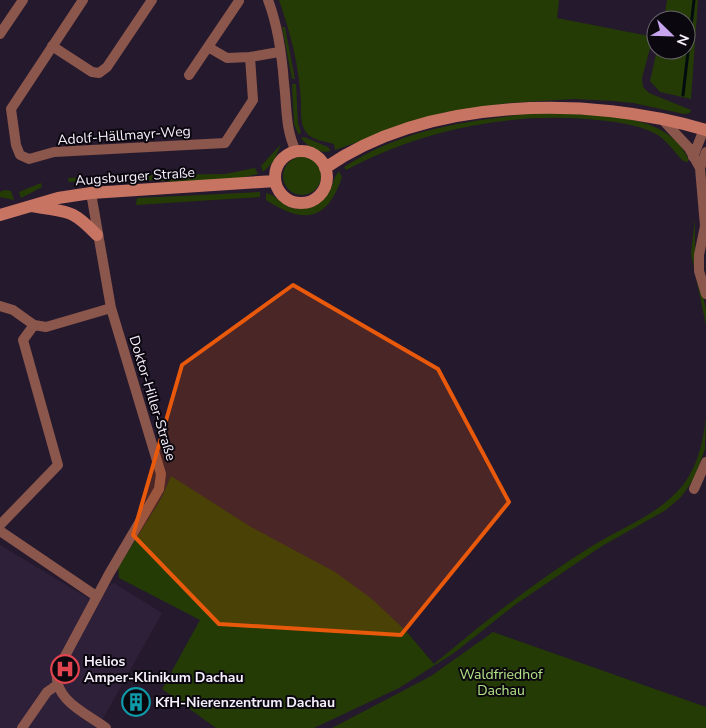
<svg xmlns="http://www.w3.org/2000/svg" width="706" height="728" font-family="'Nunito Sans',sans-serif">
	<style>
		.built { fill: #2f2039 }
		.green { fill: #243b06 }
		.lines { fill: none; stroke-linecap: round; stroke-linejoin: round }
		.stream { stroke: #020c0f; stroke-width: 3 }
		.minor { stroke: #8b564b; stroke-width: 10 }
		.secondary { stroke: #c87463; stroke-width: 12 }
		.marked { fill: #e8590c; fill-opacity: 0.2; stroke: #e8590c; stroke-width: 4; stroke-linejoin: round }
		.labels { text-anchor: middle; stroke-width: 4; stroke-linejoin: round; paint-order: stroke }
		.street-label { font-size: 14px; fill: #f5eefb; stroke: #0b070f }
		.poi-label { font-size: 14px; font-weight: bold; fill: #f5eefb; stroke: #0b070f; text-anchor: start }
		.park-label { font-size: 14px; fill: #b4e486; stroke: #0b070f }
	</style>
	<rect width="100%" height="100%" fill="#25192d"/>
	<path class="built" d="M 0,545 L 88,598 L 114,583 L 162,613 L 100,724 L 105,728 L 0,728 Z"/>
	<path class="green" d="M 279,0 L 559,0 L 557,18 L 649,36 L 652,41 L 642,78 L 643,87 L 649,93 L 691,110 L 690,113 L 684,114 L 633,103 L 613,101 L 574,99 L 508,103 L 442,113 L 335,150 L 334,144 C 324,141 311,140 306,132 C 300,124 301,112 301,102 C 299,65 291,35 279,0 Z
		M 667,0 L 698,0 L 691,99 L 660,92 L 650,81 L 657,50 L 686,50 L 686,20 L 664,20 Z
		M 282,27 L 285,27 L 295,79 L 292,79 Z
		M 292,84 L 296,84 L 298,124 L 301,132 L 299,135 L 294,124 Z
		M 541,112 C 587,115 665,109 688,158 L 688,162 L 683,161 C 674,152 668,141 656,134 C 635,123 610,121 586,119 C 503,113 419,131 346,170 L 344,167 C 405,127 470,121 541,112 Z
		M 304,137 L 328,147 L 331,151 C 320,154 307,147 301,138 Z
		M 281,144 L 274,161 L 263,172 L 261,166 Z
		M283 176a19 19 0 1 1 38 0a19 19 0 1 1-38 0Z
		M 255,168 L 258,174 C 219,184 175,183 136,179 L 136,175 L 225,174 Z
		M 339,171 L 342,177 C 327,222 303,224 266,200 L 266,193 C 276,195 280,203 289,207 C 302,212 319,206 327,195 C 333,187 333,178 339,171 Z
		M 115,176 L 115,178 L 69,182 L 68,178 Z
		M 41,183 L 42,187 L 21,198 L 19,192 Z
		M 4,190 L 11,191 L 14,200 L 0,197 L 0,192 Z
		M 260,192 L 260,197 L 136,205 L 137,198 Z
		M 695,218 L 695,263 L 706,309 L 706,325 L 691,254 Z
		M 706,418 L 705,449 L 694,479 L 681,497 L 666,510 L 602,546 L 516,604 L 454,653 L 399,688 L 314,728 L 216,728 L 162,689 L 200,620 L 119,578 L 118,568 L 162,497 L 171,476 L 251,527 L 335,572 L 372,599 L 406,631 L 434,664 C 484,622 537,580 592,546 C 623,527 660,514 683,485 C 698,466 703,441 706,418 Z
		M 493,632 L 706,707 L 706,728 L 332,728 L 431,676 Z"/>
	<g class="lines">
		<path class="stream" d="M 683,95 L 694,0"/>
		<path class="minor" d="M 83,0 L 11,109 L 16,145 L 20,155 L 29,159 L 54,152 L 225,143 L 253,100 L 250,57 L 279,52
			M 268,0 C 278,26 282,56 284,83 C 287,107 285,129 296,151
			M 0,34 L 23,0
			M 52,46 L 92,72 L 99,73 L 107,67 L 152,0
			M 208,47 L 227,58 L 250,57
			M 189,75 L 239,1
			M 661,118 L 689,148 L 700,168
			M 706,152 L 700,168 L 705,226 L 699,255 L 699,271 L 706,294
			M 693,157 L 704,129
			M 91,193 L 111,308 L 161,474 L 159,489 L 109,574 L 57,671 C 53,700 86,713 106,728
			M 0,306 L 13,310 L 34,325
			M 34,325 L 46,327 L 111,308
			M 694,489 L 706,462
			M 0,525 L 58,465 L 23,340 L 34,325
			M 0,531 L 96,596
			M 22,728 L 47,692 L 57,685"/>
		<path class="secondary" d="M275 177a26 26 0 1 1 52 0a26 26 0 1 1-52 0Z
			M 325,168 C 428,97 589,95 706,130
			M 32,206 C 68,213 70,207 97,235
			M 0,215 L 58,198 L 91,193 L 275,181"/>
	</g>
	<path class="marked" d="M 293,285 L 438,369 L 509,502 L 401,635 L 219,624 L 133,535 L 182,365 Z"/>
	<defs>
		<symbol id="hospital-ring" viewBox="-11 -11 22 22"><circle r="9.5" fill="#0b070f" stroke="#e0444e" stroke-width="1.5"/><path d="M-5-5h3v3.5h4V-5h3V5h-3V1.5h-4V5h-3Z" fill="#e0444e"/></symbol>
		<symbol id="building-ring" viewBox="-11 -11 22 22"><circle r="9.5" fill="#0b070f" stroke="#0f9aa8" stroke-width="1.5"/><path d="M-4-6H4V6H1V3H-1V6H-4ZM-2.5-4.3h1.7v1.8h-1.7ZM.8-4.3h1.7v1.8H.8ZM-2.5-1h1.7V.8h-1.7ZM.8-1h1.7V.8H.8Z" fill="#0f9aa8"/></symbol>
	</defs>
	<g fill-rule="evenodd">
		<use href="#hospital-ring" x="49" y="653" width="32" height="32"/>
		<use href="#building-ring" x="120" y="686" width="32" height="32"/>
	</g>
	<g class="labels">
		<g class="street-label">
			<text transform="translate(124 135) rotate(-4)" y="5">Adolf-Hällmayr-Weg</text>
			<text transform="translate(135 176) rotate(-4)" y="5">Augsburger Straße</text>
			<text transform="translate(153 398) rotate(73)" y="5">Doktor-Hiller-Straße</text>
		</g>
		<g class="poi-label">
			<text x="84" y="666">Helios<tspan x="84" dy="16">Amper-Klinikum Dachau</tspan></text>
			<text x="155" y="707">KfH-Nierenzentrum Dachau</text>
		</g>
		<g class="park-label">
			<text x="501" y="679">Waldfriedhof<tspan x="501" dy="16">Dachau</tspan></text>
		</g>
	</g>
	<g transform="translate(671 35) rotate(113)"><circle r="24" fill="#0b070f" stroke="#69636d"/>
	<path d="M0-4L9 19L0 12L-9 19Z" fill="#c7a6ef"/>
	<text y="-8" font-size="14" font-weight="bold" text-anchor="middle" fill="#f5eefb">N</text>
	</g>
</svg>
